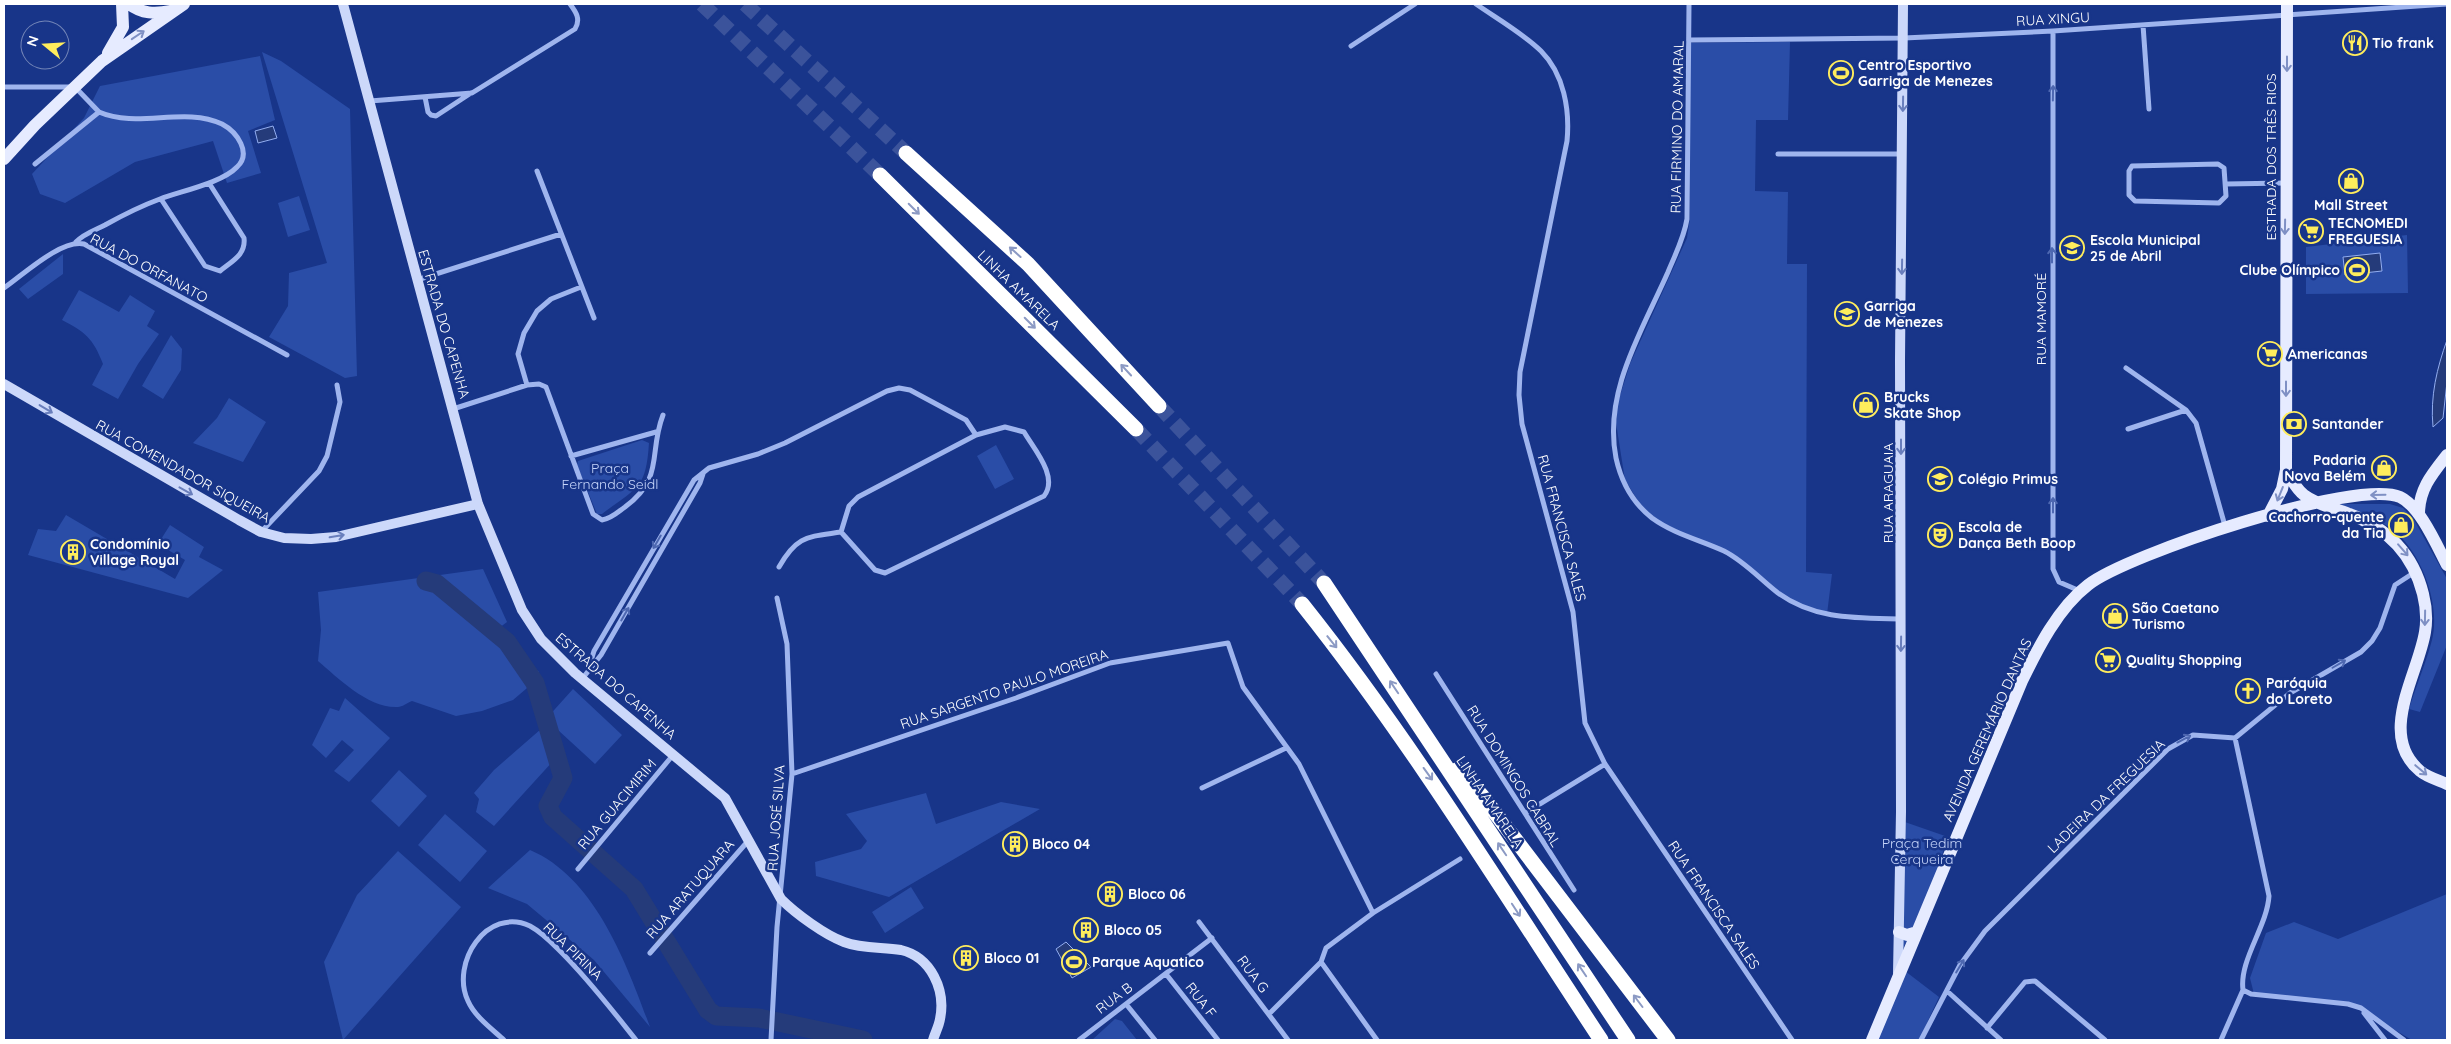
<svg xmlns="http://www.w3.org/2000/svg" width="2451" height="1044" font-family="Quicksand,sans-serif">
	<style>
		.green { fill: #2a4da7 }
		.water { fill: #253b7a; stroke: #92adf0 }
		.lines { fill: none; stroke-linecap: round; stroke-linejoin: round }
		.river { stroke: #253b7a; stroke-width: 19 }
		.highway-tunnel { stroke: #3b539b; stroke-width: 15; stroke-dasharray: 15 8; stroke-linecap: butt }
		.street { stroke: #9fb5ee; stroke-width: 5 }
		.secondary { stroke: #ccd8fa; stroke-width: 10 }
		.primary { stroke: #e6ebff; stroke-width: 12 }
		.highway { stroke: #fff; stroke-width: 15 }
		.oneway { stroke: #7f90c4 }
		.oneway2 { stroke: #4e68b1 }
		.oneway3 { stroke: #697ebc }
		.oneway4 { stroke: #8c9ac4 }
		.labels { text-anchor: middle; stroke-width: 5; stroke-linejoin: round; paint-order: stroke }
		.street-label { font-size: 14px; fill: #fff; stroke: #183589 }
		.poi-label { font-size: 14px; font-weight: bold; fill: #fff; stroke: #183589; text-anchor: start }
		.park-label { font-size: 14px; fill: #c5d4fa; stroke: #183589 }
	</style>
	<rect width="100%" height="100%" fill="#183589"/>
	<path class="green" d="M 1790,42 L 1788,120 L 1756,120 L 1755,191 L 1788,192 L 1787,264 L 1807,264 L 1806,572 L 1832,574 L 1827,614 L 1794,603 L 1731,554 L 1666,526 L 1645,512 L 1625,480 L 1616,423 L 1618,402 L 1630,364 L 1687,238 L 1690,218 L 1689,43 Z
		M 262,52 L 281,61 L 350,109 L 357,376 L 345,378 L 269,337 L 288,306 L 289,273 L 327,263 Z
		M 260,56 L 275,120 L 248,131 L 261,173 L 227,183 L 213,141 L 135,162 L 65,203 L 40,194 L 32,174 L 84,118 L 100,86 Z
		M 299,196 L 310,230 L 288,237 L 278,203 Z
		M 2407,235 L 2408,293 L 2306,294 L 2306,247 Z
		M 63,254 L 63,274 L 28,299 L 19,289 Z
		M 79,290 L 119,312 L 130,295 L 155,311 L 147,326 L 159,334 L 138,364 L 118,399 L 92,385 L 103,364 C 93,338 85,332 62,320 Z
		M 171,335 L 182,349 L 181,370 L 163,399 L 142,386 Z
		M 229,398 L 266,422 L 243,462 L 193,443 L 217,418 Z
		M 642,440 L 649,443 C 646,490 637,487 602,514 L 597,514 L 577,465 L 578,461 Z
		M 996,445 L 1014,479 L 995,489 L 977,456 Z
		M 2340,504 L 2390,504 L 2403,508 L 2413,518 L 2447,579 L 2447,645 L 2420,712 L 2409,709 C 2416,686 2426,663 2432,640 C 2441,604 2421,551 2392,529 C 2376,518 2357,512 2340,504 Z
		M 66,515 L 175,579 L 185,560 L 158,544 L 170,525 L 204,547 L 199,557 L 223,570 L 188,598 L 28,555 L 38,529 L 56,531 Z
		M 483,569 L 507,622 L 499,628 L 539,672 L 533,683 L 513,700 L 482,711 L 456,716 L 412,701 C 407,703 402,707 398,707 C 369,709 338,678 318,661 L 321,630 L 318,592 Z
		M 573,689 L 622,735 L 595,764 L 546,719 Z
		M 345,698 L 390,738 L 349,782 L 334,771 L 354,750 L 342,740 L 326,758 L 312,745 L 330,708 L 339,711 Z
		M 541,729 L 554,760 L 494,826 L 476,812 L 479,799 L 474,793 L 494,770 Z
		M 399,770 L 427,796 L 399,827 L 371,801 Z
		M 926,793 L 936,824 L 1001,802 L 1040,809 L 889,897 L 816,876 L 815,862 L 861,849 L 867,841 L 846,814 Z
		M 445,814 L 487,851 L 460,882 L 418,845 Z
		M 1902,821 L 1948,837 L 1933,882 L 1902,951 Z
		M 530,850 C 596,878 627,965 650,1027 L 594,960 L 527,904 L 488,888 Z
		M 398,851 L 461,907 L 343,1040 L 324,962 L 357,895 Z
		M 911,887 L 924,908 L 885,933 L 872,912 Z
		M 2447,894 L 2447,1040 L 2412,1040 L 2352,1005 L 2254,994 L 2250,978 L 2266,933 L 2294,922 L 2338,939 Z
		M 1905,971 L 1939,997 L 1919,1040 L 1877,1040 Z
		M 1115,1019 L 1122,1021 L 1137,1040 L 1092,1040 Z"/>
	<path class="water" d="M 273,126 L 277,138 L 258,143 L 255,131 Z
		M 2380,253 L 2382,271 L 2345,275 L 2343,257 Z
		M 2447,340 L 2447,382 L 2443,418 L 2433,427 C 2430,396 2437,368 2447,340 Z
		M 1066,942 L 1091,967 L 1072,978 L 1056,949 Z"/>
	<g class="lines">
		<path class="river" d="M 426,581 L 437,584 L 507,642 L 535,683 L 563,778 L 548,806 L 553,817 L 634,889 L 708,1010 L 716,1016 L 759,1018 L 863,1040"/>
		<path class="highway-tunnel" d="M 702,4 L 880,175
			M 745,4 L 906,153
			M 1159,406 L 1324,583
			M 1136,429 L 1302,604"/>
		<path class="street" d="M 1476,4 C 1496,18 1524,34 1541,51 C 1564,74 1570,110 1567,141 L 1520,372 L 1519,395 L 1522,424 L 1573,612 L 1585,723 L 1605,764 L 1792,1040
			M 1689,4 L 1687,219 C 1684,238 1675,255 1668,272 C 1642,331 1603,392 1616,458 C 1621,481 1633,503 1652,518 C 1674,534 1700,540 1724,551 C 1744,561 1760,579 1778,593 C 1815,620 1857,618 1901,619
			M 2143,25 L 2149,109
			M 2053,31 L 2053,569 L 2059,582 L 2080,591
			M 1689,40 L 1904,38 L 2053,31 L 2447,4
			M 1351,46 L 1415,4
			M 4,87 L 75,87 L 99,112
			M 425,97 L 428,112 L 431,115 L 436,116 L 471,93
			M 370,101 L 472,93 L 575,29 C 581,19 576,12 570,4
			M 1778,154 L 1902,154
			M 35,164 L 99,112 C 138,129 184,106 222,124 C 237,132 252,153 237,167 C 222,183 181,191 160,199 C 141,206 123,215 105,225 C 95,230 83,234 76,242
			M 2218,164 L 2224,168 L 2226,196 L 2219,203 L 2135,201 L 2129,195 L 2129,171 L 2132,166 Z
			M 537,171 L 594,318
			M 2226,184 L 2286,183
			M 161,199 L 205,266 L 220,271 C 232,261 246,255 244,238 L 209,183
			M 417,280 L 561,234
			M 4,288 C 23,275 61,239 84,244 L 287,355
			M 2126,368 L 2186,410 L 2196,423 L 2225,526
			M 527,385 L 518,354 L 524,333 L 537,311 L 551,299 L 581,287
			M 453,409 L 527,385 L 539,384 L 546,387 L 593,514 L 602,520 C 611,519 618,512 625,507 C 665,477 648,454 663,415
			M 1005,427 L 1024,432 C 1034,449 1059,477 1044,496 L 885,573 L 875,570 L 841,532 L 849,506 L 858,497 L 976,435 Z
			M 2128,429 L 2186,410
			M 571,456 L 656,432
			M 261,532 L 319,471 L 327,456 L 340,402 L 337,385
			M 779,567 C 797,535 808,537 841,532
			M 589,667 L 594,651 L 694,480 L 709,468 L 758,454 L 785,443 L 887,391 L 899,388 L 910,390 L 966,420 L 976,435
			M 1436,674 L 1574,890
			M 582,679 L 601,655 L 700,483 L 703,474
			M 2235,738 L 2269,896 C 2267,927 2239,960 2243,990 L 2251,994 L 2348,1004 L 2361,1008 L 2404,1040
			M 792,774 L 1016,698 L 1110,663 L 1228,643 L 1243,687 L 1299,764 L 1373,913
			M 1202,788 L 1286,748
			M 1525,813 L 1605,764
			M 578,869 L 673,755
			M 1199,922 L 1288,1040
			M 650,953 L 748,841
			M 1321,962 L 1377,1040
			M 1166,974 L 1218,1040
			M 1947,991 L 2001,1040
			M 1126,1004 L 1155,1040
			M 2364,1013 L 2385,1040
			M 1269,1014 L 1321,962 L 1326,948 L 1373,913 L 1460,859
			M 1987,1028 L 2025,982 L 2035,981 L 2105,1040
			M 504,1040 C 492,1029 475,1017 468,1001 C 450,963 487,906 530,926 C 543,933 552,943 562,953 C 589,980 612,1010 636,1040
			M 771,1040 L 777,927 L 792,774 L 787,644 L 777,598
			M 1079,1040 L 1212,938
			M 1921,1040 L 1960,965 L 1985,931 L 2168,749 L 2193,735 L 2235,738 L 2290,693 L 2361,652 L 2372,641 L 2380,628 L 2395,585 L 2415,572
			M 2221,1040 L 2243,990"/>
		<path class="secondary" d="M 343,4 L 478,504 L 522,610 L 541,639 L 575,673 L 725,798 L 781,899 C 796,914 825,935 844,942 C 862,949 882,947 901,950 C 931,957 946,990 940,1019 C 939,1026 935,1033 933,1040
			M 4,384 L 239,520 L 261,532 L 284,538 L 311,539 L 336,537 L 478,504
			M 1898,973 L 1901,812 L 1900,361 L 1903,4"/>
		<path class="primary" d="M 129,4 C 142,14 155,14 171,11
			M 108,53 L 123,27 L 122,4
			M 4,159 L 35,125 L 102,61 L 184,4
			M 2286,470 C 2291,479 2296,489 2304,495 C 2317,505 2334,508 2349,514 C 2388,528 2413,554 2423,594 C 2426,606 2427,620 2425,632 C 2418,675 2377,735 2420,771 C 2427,777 2438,780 2447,784
			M 2419,514 C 2419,489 2432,474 2447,455
			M 2268,516 L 2282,489 L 2286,470 L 2287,4
			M 1899,932 L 1907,935 L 1917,932
			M 1872,1040 L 2022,681 C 2038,648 2058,608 2088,585 C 2127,554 2356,478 2400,497 C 2420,506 2437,546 2447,565"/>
		<path class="highway" d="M 906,153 L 1028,264 L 1159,406
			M 880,175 L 1136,429
			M 1324,583 L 1628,1040
			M 1302,604 C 1412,742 1504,893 1601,1040
			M 1458,769 L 1483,797 L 1668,1040"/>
	</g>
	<defs><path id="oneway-shaft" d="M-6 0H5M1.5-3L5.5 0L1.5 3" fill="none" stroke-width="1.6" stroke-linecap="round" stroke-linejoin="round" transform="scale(1.25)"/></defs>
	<g class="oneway">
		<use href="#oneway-shaft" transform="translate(138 35) rotate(-34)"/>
		<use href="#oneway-shaft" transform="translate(2287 64) rotate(90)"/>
		<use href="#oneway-shaft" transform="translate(2285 227) rotate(91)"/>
		<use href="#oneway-shaft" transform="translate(2286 389) rotate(90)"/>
		<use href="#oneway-shaft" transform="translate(2280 494) rotate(112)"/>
		<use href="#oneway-shaft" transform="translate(2378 495) rotate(179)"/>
		<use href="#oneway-shaft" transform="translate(2403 550) rotate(49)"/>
		<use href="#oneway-shaft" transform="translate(2425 618) rotate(91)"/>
		<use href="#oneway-shaft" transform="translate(2421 770) rotate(40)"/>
	</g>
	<g class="oneway2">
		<use href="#oneway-shaft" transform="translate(2053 93) rotate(-89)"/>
		<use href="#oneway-shaft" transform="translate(2052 255) rotate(-90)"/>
		<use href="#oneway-shaft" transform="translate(2053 505) rotate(-90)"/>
		<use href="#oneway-shaft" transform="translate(657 542) rotate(120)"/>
		<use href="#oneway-shaft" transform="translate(625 614) rotate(-60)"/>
		<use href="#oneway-shaft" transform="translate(2339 664) rotate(-30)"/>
		<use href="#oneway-shaft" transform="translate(2184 739) rotate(-28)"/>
		<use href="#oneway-shaft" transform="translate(1960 966) rotate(-59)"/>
	</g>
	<g class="oneway3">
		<use href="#oneway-shaft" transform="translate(1903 104) rotate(91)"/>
		<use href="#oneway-shaft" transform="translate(1902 267) rotate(91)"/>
		<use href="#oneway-shaft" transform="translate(46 409) rotate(31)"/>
		<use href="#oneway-shaft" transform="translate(1901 447) rotate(90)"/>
		<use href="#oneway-shaft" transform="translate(186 491) rotate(29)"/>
		<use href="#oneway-shaft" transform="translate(337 536) rotate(-10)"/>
		<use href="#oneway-shaft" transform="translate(1901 644) rotate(91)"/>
	</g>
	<g class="oneway4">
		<use href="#oneway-shaft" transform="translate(914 209) rotate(45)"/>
		<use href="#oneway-shaft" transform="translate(1015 252) rotate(-138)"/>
		<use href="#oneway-shaft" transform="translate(1030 323) rotate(45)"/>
		<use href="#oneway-shaft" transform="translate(1126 370) rotate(-133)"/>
		<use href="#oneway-shaft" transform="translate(1332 642) rotate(51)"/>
		<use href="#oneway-shaft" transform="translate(1394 687) rotate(-124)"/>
		<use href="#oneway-shaft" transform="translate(1428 774) rotate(54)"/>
		<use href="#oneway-shaft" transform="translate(1502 849) rotate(-124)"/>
		<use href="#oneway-shaft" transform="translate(1516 910) rotate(57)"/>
		<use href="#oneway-shaft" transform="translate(1582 970) rotate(-124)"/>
		<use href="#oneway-shaft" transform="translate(1638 1001) rotate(-127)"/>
	</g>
	<defs>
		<symbol id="restaurant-ring" viewBox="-11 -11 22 22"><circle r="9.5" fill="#183589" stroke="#ffed5c" stroke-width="1.5"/><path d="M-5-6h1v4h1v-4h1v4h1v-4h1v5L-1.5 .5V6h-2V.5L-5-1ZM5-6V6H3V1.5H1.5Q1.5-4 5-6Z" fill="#ffed5c"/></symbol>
		<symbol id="stadium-ring" viewBox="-11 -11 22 22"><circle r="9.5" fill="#183589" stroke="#ffed5c" stroke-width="1.5"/><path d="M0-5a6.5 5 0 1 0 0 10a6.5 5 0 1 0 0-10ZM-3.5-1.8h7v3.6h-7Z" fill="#ffed5c"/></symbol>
		<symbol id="shop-ring" viewBox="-11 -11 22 22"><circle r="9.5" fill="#183589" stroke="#ffed5c" stroke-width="1.5"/><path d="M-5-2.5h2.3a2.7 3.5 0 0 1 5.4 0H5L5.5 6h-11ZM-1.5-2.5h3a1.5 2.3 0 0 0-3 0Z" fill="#ffed5c"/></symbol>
		<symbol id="supermarket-ring" viewBox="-11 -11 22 22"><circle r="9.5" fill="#183589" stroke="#ffed5c" stroke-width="1.5"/><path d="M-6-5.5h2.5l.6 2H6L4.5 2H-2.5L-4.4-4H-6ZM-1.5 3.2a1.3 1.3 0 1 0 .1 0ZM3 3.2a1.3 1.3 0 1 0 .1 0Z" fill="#ffed5c"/></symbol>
		<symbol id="school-ring" viewBox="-11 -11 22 22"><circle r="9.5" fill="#183589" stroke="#ffed5c" stroke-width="1.5"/><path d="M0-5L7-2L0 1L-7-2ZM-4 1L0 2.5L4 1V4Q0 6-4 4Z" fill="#ffed5c"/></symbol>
		<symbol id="bank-ring" viewBox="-11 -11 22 22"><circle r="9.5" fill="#183589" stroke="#ffed5c" stroke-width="1.5"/><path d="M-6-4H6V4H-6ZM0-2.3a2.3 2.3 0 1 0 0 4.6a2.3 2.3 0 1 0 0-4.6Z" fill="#ffed5c"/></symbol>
		<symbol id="theatre-ring" viewBox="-11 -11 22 22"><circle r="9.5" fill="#183589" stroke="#ffed5c" stroke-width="1.5"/><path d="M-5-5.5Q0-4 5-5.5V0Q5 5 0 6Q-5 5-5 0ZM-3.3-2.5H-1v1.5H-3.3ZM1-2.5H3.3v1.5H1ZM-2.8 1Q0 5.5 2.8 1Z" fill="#ffed5c"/></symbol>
		<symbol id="building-ring" viewBox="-11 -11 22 22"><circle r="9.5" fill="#183589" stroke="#ffed5c" stroke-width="1.5"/><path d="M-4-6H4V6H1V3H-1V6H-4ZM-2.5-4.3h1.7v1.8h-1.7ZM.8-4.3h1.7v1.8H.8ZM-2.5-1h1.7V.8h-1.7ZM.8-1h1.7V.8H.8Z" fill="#ffed5c"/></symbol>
		<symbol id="church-ring" viewBox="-11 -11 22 22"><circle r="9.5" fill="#183589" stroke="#ffed5c" stroke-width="1.5"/><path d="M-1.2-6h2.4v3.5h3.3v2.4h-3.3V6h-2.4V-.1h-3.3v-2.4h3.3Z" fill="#ffed5c"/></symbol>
	</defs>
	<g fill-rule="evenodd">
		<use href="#restaurant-ring" x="2341" y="29" width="28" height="28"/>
		<use href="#stadium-ring" x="1827" y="59" width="28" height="28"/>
		<use href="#shop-ring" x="2337" y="167" width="28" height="28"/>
		<use href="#supermarket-ring" x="2297" y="217" width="28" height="28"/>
		<use href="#school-ring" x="2058" y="234" width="28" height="28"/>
		<use href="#stadium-ring" x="2343" y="256" width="28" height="28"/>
		<use href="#school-ring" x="1833" y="300" width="28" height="28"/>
		<use href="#supermarket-ring" x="2256" y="340" width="28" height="28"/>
		<use href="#shop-ring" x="1852" y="391" width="28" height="28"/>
		<use href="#bank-ring" x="2280" y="410" width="28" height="28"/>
		<use href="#shop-ring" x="2370" y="454" width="28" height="28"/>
		<use href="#school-ring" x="1926" y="465" width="28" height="28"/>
		<use href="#shop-ring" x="2387" y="511" width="28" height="28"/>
		<use href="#theatre-ring" x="1926" y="521" width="28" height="28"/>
		<use href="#building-ring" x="59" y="538" width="28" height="28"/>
		<use href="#shop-ring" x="2101" y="602" width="28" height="28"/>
		<use href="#supermarket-ring" x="2094" y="646" width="28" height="28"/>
		<use href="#church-ring" x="2234" y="677" width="28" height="28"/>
		<use href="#building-ring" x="1001" y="830" width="28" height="28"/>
		<use href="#building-ring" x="1096" y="880" width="28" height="28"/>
		<use href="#building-ring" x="1072" y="916" width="28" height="28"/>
		<use href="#building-ring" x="952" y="944" width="28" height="28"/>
		<use href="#stadium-ring" x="1060" y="948" width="28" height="28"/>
	</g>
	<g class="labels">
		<g class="street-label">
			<text transform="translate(2053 19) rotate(-3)" y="5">RUA XINGU</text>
			<text transform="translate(1677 127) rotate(-89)" y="5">RUA FIRMINO DO AMARAL</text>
			<text transform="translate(2271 157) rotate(-90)" y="5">ESTRADA DOS TRÊS RIOS</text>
			<text transform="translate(149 268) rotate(28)" y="5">RUA DO ORFANATO</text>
			<text transform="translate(1019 290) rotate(44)" y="5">LINHA AMARELA</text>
			<text transform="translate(2041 319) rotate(-90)" y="5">RUA MAMORÉ</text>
			<text transform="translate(444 324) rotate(74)" y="5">ESTRADA DO CAPENHA</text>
			<text transform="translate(183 471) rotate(29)" y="5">RUA COMENDADOR SIQUEIRA</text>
			<text transform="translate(1888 493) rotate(-90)" y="5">RUA ARAGUAIA</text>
			<text transform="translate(1562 528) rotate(75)" y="5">RUA FRANCISCA SALES</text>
			<text transform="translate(616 686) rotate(41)" y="5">ESTRADA DO CAPENHA</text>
			<text transform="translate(1004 689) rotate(-19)" y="5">RUA SARGENTO PAULO MOREIRA</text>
			<text transform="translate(1987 730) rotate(-66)" y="5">AVENIDA GEREMÁRIO DANTAS</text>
			<text transform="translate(1514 776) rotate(58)" y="5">RUA DOMINGOS CABRAL</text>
			<text transform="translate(2106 796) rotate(-44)" y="5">LADEIRA DA FREGUESIA</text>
			<text transform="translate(1490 802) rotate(56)" y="5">LINHA AMARELA</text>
			<text transform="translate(617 804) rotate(-50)" y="5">RUA GUACIMIRIM</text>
			<text transform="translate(776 818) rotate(-86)" y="5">RUA JOSÉ SILVA</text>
			<text transform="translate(690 889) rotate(-49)" y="5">RUA ARATUQUARA</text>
			<text transform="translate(1714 905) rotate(56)" y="5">RUA FRANCISCA SALES</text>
			<text transform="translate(573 951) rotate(44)" y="5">RUA PIRINA</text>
			<text transform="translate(1253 974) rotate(53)" y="5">RUA G</text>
			<text transform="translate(1114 998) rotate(-37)" y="5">RUA B</text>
			<text transform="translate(1201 1000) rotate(52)" y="5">RUA F</text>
		</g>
		<g class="poi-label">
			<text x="2372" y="48">Tio frank</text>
			<text x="1858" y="70">Centro Esportivo<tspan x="1858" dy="16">Garriga de Menezes</tspan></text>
			<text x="2351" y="210" text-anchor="middle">Mall Street</text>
			<text x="2328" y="228">TECNOMEDI<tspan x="2328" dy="16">FREGUESIA</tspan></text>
			<text x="2090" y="245">Escola Municipal<tspan x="2090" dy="16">25 de Abril</tspan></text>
			<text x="2340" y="275" text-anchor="end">Clube Olímpico</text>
			<text x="1864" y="311">Garriga<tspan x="1864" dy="16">de Menezes</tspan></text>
			<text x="2288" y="359">Americanas</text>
			<text x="1884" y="402">Brucks<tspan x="1884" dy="16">Skate Shop</tspan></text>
			<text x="2312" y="429">Santander</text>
			<text x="2366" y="465" text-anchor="end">Padaria<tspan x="2366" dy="16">Nova Belém</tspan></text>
			<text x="1958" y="484">Colégio Primus</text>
			<text x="2384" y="522" text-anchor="end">Cachorro-quente<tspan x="2384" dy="16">da Tia</tspan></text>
			<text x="1958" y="532">Escola de<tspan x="1958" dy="16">Dança Beth Boop</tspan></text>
			<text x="90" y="549">Condomínio<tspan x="90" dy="16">Village Royal</tspan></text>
			<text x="2132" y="613">São Caetano<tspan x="2132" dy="16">Turismo</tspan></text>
			<text x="2126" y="665">Quality Shopping</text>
			<text x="2266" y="688">Paróquia<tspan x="2266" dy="16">do Loreto</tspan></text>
			<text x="1032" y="849">Bloco 04</text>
			<text x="1128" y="899">Bloco 06</text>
			<text x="1104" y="935">Bloco 05</text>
			<text x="984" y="963">Bloco 01</text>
			<text x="1092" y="967">Parque Aquatico</text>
		</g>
		<g class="park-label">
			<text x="610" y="473">Praça<tspan x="610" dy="16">Fernando Seidl</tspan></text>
			<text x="1922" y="848">Praça Tedim<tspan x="1922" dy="16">Cerqueira</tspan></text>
		</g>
	</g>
	<rect width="2451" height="1044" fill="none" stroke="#ffffff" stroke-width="10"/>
	<g transform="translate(45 45) rotate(288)"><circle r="24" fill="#183589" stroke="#7486b8"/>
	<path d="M0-4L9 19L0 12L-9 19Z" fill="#ffed5c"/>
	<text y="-8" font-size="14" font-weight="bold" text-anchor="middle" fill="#ffffff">N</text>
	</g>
</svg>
